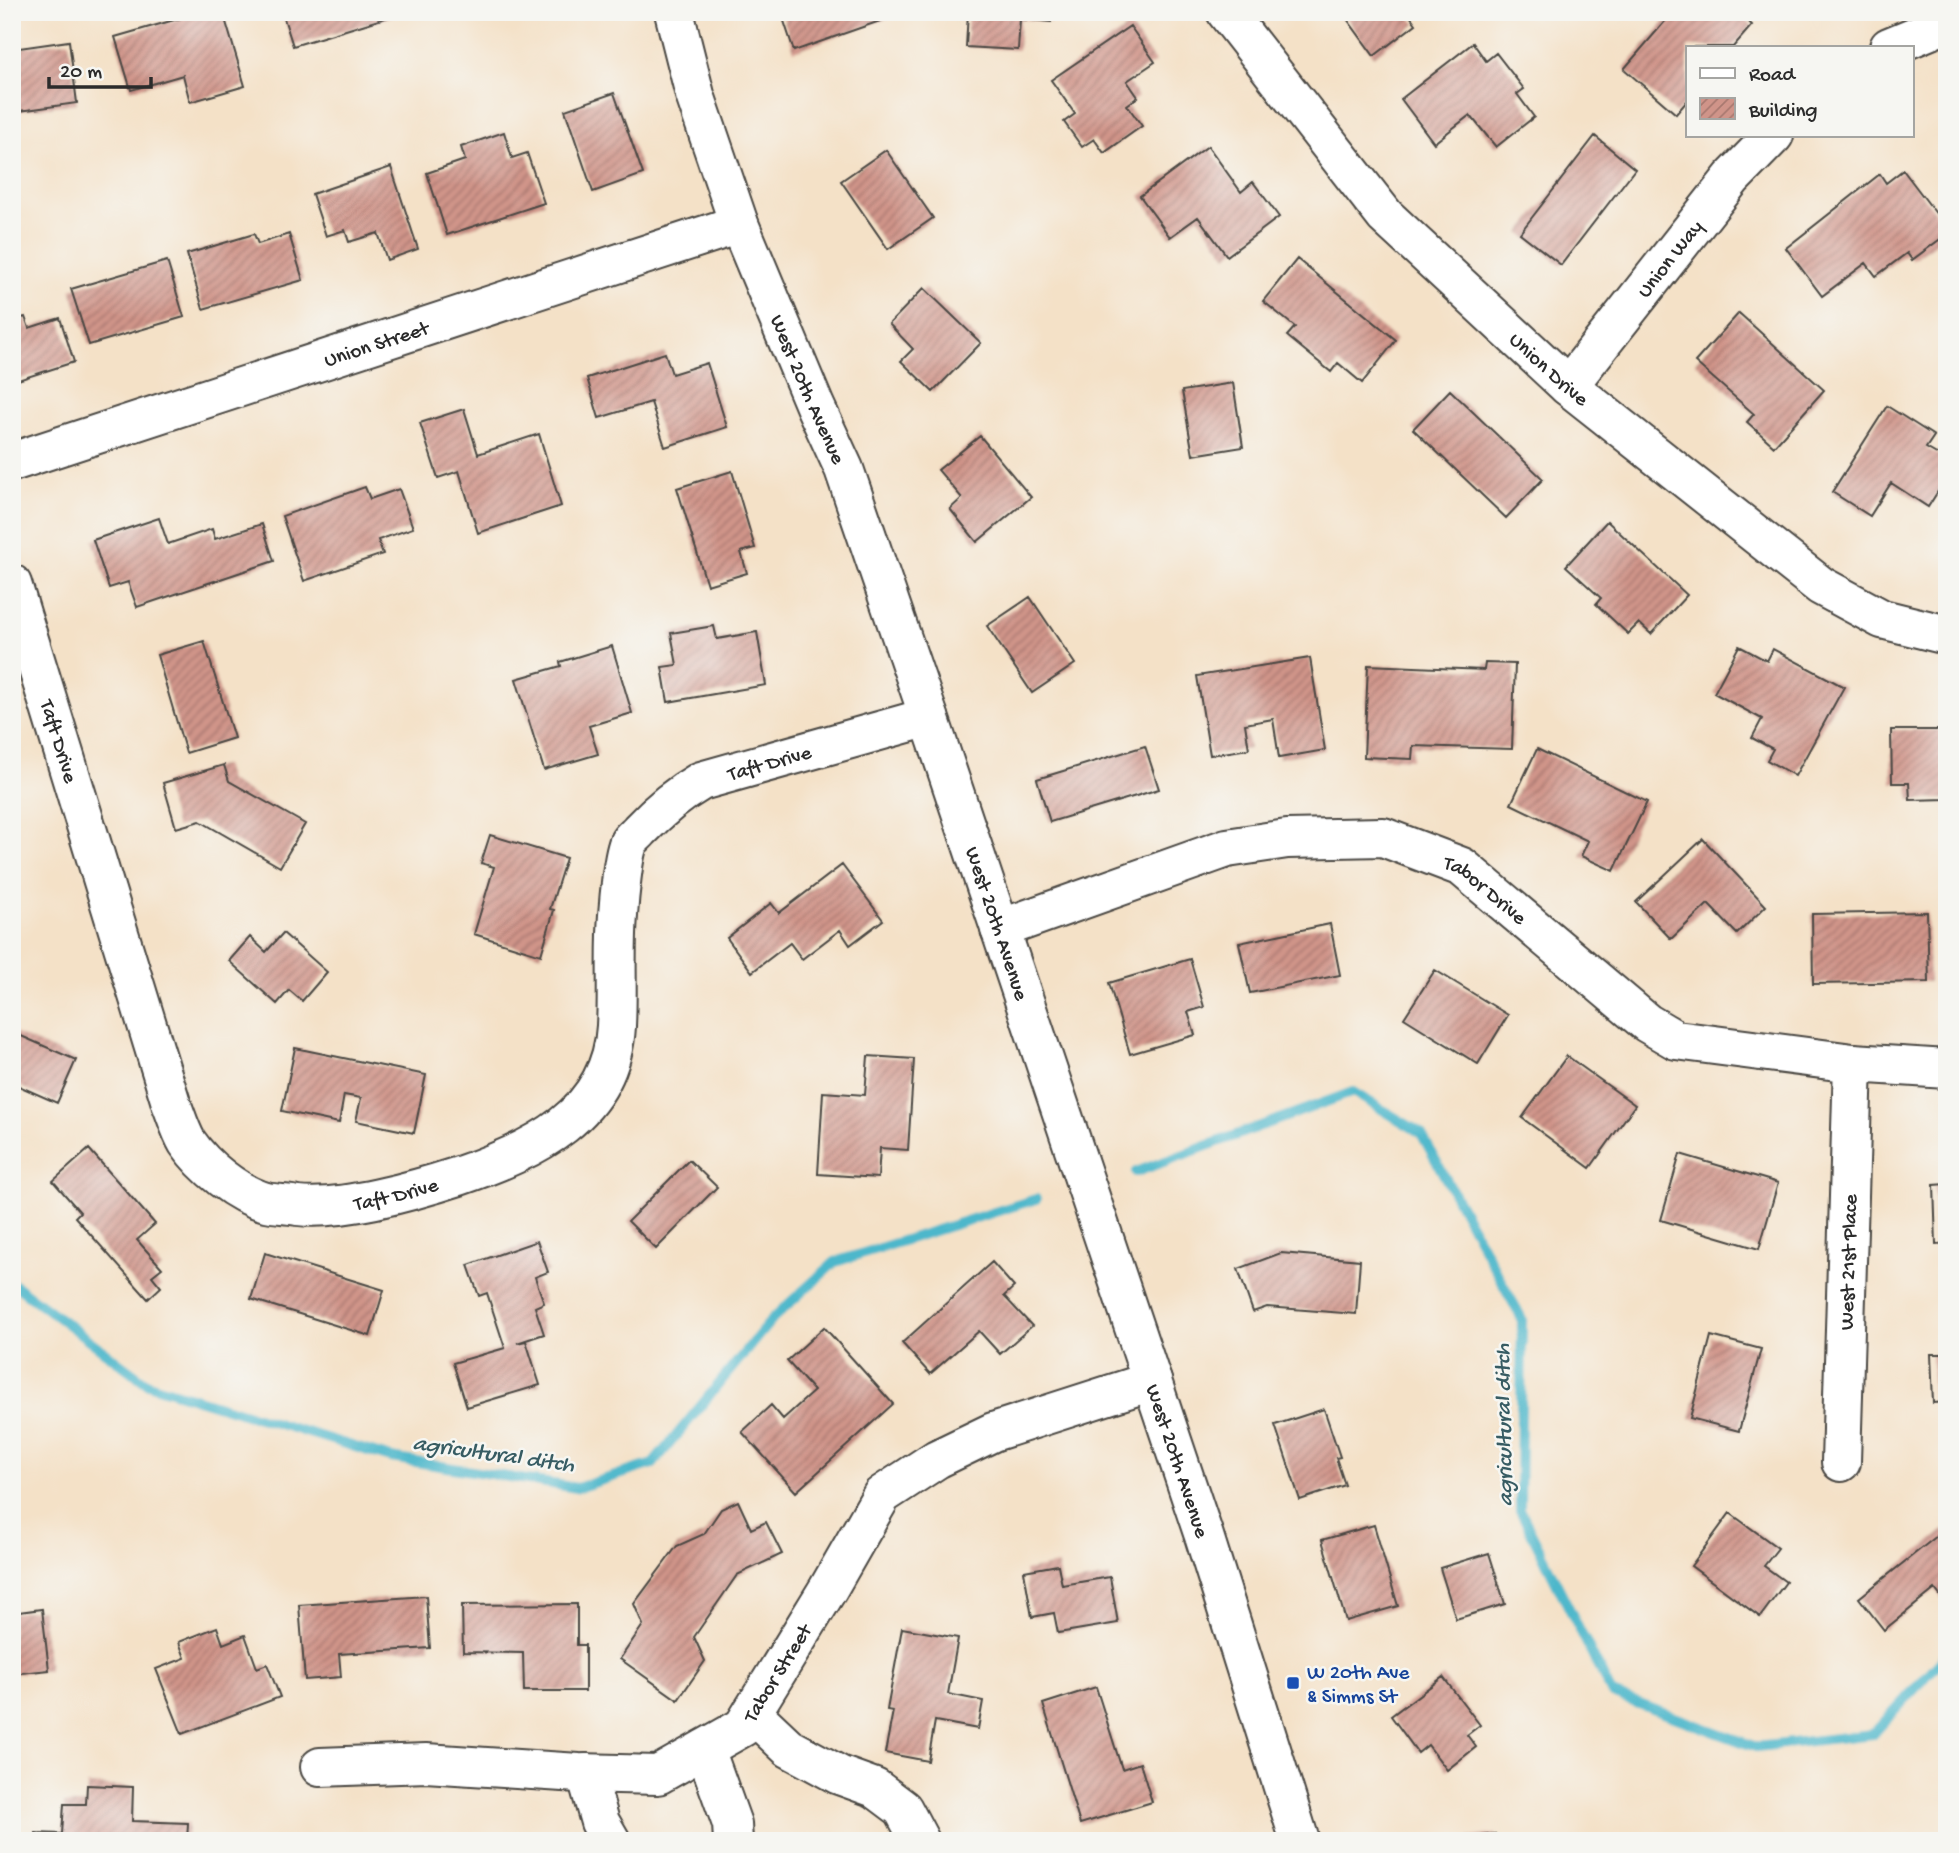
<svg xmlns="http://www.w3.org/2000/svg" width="1959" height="1853" font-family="'Gochi Hand',sans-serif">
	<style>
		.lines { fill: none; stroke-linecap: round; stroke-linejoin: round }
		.stream { stroke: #4db7cb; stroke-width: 10 }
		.building { fill: url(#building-hatch) }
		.minor-casing { stroke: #494642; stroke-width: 42 }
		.minor { stroke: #fff; stroke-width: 38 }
		.transit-dot { fill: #1a4fb4; stroke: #f6f6f2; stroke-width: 2.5 }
		.labels { text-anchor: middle; stroke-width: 5; stroke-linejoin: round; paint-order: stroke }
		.street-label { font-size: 21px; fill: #2b2b2b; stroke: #f6f6f2 }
		.transit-label { font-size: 21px; fill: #164399; stroke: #f6f6f2; text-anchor: start }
		.water-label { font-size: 23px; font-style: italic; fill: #375c63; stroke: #f6f6f2 }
	</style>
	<defs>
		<pattern id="building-hatch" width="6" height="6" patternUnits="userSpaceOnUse" patternTransform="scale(1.75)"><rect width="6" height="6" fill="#d09489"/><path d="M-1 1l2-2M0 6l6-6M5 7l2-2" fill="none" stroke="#a97970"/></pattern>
	</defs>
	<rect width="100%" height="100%" fill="#f6f6f2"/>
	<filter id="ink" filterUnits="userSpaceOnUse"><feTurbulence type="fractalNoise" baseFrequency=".0143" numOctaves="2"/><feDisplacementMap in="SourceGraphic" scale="14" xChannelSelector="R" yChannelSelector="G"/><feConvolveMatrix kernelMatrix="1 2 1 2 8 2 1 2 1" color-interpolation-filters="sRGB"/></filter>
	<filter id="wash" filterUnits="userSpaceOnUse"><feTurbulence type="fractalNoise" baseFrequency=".00686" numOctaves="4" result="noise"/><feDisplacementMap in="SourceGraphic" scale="28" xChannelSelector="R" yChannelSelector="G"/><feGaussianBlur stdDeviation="1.57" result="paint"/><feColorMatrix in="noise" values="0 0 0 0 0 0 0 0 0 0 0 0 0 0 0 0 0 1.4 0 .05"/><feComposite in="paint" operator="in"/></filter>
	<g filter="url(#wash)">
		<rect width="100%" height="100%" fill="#f4e1c7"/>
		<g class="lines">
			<path class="stream" d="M 1136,1172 L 1353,1092 L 1421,1133 L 1522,1319 L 1520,1510 L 1612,1694 L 1756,1747 L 1873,1734 L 1947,1654
				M 12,1283 L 148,1384 L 391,1458 L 577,1488 L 653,1464 L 773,1318 L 835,1262 L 1036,1199"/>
		</g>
		<g id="blocks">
			<path class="building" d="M 202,12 L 223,12 L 245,86 L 190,102 L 183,75 L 131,90 L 115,37 Z
				M 282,12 L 402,12 L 402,13 L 293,46 Z
				M 781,12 L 903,12 L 903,13 L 794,51 Z
				M 968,12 L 1052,12 L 1051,22 L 1020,19 L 1018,50 L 966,47 Z
				M 1342,12 L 1407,12 L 1416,24 L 1374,56 Z
				M 1673,12 L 1738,12 L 1752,25 L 1733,47 L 1688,47 L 1688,100 L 1676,114 L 1624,69 Z
				M 1130,26 L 1155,62 L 1127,81 L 1138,97 L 1127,105 L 1142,126 L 1104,153 L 1094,139 L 1082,147 L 1064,122 L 1075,114 L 1051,80 Z
				M 69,41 L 77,103 L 12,112 L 12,49 Z
				M 1473,43 L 1486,61 L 1496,53 L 1524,89 L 1517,94 L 1534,117 L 1496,147 L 1470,115 L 1434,143 L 1401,99 Z
				M 614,93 L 643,174 L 593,192 L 565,110 Z
				M 504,132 L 512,158 L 527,153 L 544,203 L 447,235 L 427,173 L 465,160 L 461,147 Z
				M 1595,136 L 1635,169 L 1561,265 L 1520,233 Z
				M 1208,146 L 1241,192 L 1253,182 L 1279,217 L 1227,256 L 1198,217 L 1170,237 L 1140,196 Z
				M 886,150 L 933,218 L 888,249 L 841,181 Z
				M 391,167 L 418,249 L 387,260 L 378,233 L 349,242 L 345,230 L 326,236 L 312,194 Z
				M 1903,170 L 1947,228 L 1947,234 L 1912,260 L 1907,253 L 1876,276 L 1866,263 L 1822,296 L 1786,248 L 1880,174 L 1886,183 Z
				M 254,234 L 258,244 L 289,234 L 303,280 L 203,309 L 187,254 Z
				M 1297,259 L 1396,340 L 1362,383 L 1338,363 L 1331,372 L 1287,336 L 1295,327 L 1263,301 Z
				M 167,261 L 184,317 L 89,345 L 71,289 Z
				M 924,288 L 981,343 L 933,392 L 901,361 L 913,349 L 889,324 Z
				M 1739,313 L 1824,390 L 1774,446 L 1747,422 L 1754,414 L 1695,362 Z
				M 25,317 L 29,328 L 60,318 L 74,362 L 12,382 L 12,321 Z
				M 665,353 L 672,374 L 707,363 L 727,427 L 665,447 L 651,402 L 599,418 L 587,378 Z
				M 1233,383 L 1243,447 L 1193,455 L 1182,391 Z
				M 1450,390 L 1543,479 L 1506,518 L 1413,429 Z
				M 1887,406 L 1934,436 L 1926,448 L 1947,460 L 1947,477 L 1928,507 L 1891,483 L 1870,516 L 1832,492 Z
				M 464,409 L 478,454 L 539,434 L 561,506 L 478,533 L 459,471 L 438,478 L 420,423 Z
				M 980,436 L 1031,497 L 977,542 L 950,509 L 962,498 L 938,470 Z
				M 732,471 L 755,548 L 741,552 L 747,573 L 707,585 L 677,488 Z
				M 365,487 L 370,499 L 399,489 L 413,528 L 378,540 L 383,554 L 304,581 L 282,516 Z
				M 159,518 L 168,544 L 212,529 L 215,539 L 262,524 L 274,561 L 137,607 L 128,582 L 109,588 L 93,540 Z
				M 1607,521 L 1687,595 L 1651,634 L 1639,623 L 1628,634 L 1596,604 L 1601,598 L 1566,566 Z
				M 1030,597 L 1075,664 L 1032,693 L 987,626 Z
				M 714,626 L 717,639 L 757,632 L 766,685 L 668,702 L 662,667 L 677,665 L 671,633 Z
				M 204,641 L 234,738 L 186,753 L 157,655 Z
				M 612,646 L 632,713 L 589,726 L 598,754 L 544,770 L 516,679 L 561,666 L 560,662 Z
				M 1739,646 L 1767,661 L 1773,649 L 1844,687 L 1795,776 L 1767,760 L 1773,749 L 1752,738 L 1762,719 L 1714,693 Z
				M 1310,658 L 1325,750 L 1279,758 L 1273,719 L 1245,724 L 1249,749 L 1210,755 L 1197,676 Z
				M 1485,663 L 1515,664 L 1512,749 L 1413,746 L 1412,759 L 1364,757 L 1368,665 L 1484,670 Z
				M 1891,730 L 1947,730 L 1947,799 L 1910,800 L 1909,783 L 1892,783 Z
				M 1145,746 L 1159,789 L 1050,822 L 1037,779 Z
				M 1537,749 L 1647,802 L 1614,871 L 1581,856 L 1588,841 L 1511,804 Z
				M 224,765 L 229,781 L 305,824 L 280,867 L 200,821 L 176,828 L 163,783 Z
				M 490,835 L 566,858 L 550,909 L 554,910 L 541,955 L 474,934 L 494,867 L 481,863 Z
				M 1703,839 L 1766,906 L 1737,934 L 1708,904 L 1671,939 L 1636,902 Z
				M 842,865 L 883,920 L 850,945 L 840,930 L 802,959 L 790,943 L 752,972 L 727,938 L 771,903 L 779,913 Z
				M 1927,912 L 1929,982 L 1813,984 L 1812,914 Z
				M 1330,924 L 1340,975 L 1250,993 L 1239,943 Z
				M 283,933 L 327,972 L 302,1001 L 289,990 L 277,1004 L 229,961 L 250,937 L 266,952 Z
				M 1190,959 L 1204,1007 L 1188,1012 L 1195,1035 L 1130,1054 L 1109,983 Z
				M 1435,970 L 1508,1015 L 1478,1064 L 1404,1018 Z
				M 12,1032 L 76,1060 L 57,1103 L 12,1083 Z
				M 295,1048 L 426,1075 L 414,1133 L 356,1121 L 361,1098 L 344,1095 L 339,1123 L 282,1111 Z
				M 868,1056 L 914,1059 L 908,1150 L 880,1148 L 878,1178 L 818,1174 L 823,1092 L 865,1095 Z
				M 1567,1056 L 1635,1105 L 1590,1168 L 1522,1118 Z
				M 89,1149 L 155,1224 L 137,1240 L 162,1268 L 152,1276 L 161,1287 L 148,1299 L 75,1217 L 80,1212 L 53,1181 Z
				M 1680,1154 L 1778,1183 L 1759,1249 L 1661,1220 Z
				M 689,1160 L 717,1187 L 656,1249 L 628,1221 Z
				M 1947,1184 L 1947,1244 L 1936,1245 L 1934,1185 Z
				M 537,1241 L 548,1272 L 535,1277 L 544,1303 L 535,1307 L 544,1334 L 517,1343 L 526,1341 L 540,1385 L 467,1407 L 453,1363 L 505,1348 L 487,1293 L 479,1296 L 468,1265 Z
				M 265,1253 L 384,1290 L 370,1336 L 251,1299 Z
				M 1281,1253 L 1360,1260 L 1356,1314 L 1267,1307 L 1253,1312 L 1238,1269 Z
				M 992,1262 L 1014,1287 L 1004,1296 L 1032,1326 L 1000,1354 L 979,1331 L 930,1374 L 902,1343 Z
				M 824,1327 L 893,1404 L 796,1492 L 742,1432 L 771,1405 L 783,1419 L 814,1391 L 787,1361 Z
				M 1711,1336 L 1761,1349 L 1739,1431 L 1690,1418 Z
				M 1931,1354 L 1947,1354 L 1947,1402 L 1933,1403 Z
				M 1324,1409 L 1340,1457 L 1336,1458 L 1345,1485 L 1300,1500 L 1275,1425 Z
				M 738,1501 L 751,1529 L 766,1522 L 782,1554 L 737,1575 L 694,1637 L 705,1661 L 678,1700 L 620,1659 L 643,1625 L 634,1604 L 677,1546 L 704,1534 L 721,1509 Z
				M 1730,1513 L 1778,1548 L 1764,1566 L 1786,1582 L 1760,1617 L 1691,1566 Z
				M 1374,1525 L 1398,1606 L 1346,1621 L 1322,1540 Z
				M 1947,1528 L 1947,1599 L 1944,1601 L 1935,1589 L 1884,1630 L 1859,1598 Z
				M 1489,1553 L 1505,1604 L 1456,1619 L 1440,1568 Z
				M 1058,1565 L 1062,1585 L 1110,1577 L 1118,1623 L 1058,1633 L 1054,1613 L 1032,1617 L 1024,1571 Z
				M 426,1596 L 430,1648 L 339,1654 L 341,1677 L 305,1680 L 299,1605 Z
				M 577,1604 L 577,1645 L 585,1645 L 585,1691 L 524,1691 L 523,1653 L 463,1652 L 462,1605 Z
				M 42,1609 L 49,1670 L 12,1674 L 12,1613 Z
				M 217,1627 L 223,1644 L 245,1635 L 257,1668 L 267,1664 L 280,1697 L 182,1734 L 156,1669 L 185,1658 L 179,1642 Z
				M 902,1628 L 958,1638 L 948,1694 L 983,1701 L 978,1729 L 935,1721 L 928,1761 L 885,1753 L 893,1711 L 887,1710 Z
				M 1443,1677 L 1480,1725 L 1467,1735 L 1476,1747 L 1447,1770 L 1428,1745 L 1418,1753 L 1391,1716 Z
				M 1096,1687 L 1122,1769 L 1140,1763 L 1152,1802 L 1080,1824 L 1043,1704 Z
				M 87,1785 L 133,1787 L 132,1821 L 188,1823 L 187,1841 L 36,1841 L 36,1833 L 62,1834 L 64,1804 L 86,1804 Z
				M 1495,1834 L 1496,1841 L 1459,1841 L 1459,1839 Z"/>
		</g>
	</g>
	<g filter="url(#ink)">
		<use href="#blocks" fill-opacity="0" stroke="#494642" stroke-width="2"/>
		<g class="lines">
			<defs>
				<g id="minor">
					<path id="s1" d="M 674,12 L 695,95 L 739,224 L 815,406 L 844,469 L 929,717 L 1204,1536 L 1300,1841"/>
					<path id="s2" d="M 1226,12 L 1385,216 L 1568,386 L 1821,586 L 1882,619 L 1947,635"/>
					<path d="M 1889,47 L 1947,23"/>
					<path id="s3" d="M 1568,386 L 1732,178 L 1774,135"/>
					<path id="s4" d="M 12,462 L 739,224"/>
					<path id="s5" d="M 12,584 L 171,1103 C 176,1115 180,1130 187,1142 C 204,1167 237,1194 266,1202 C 276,1204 288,1204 298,1206 C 342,1211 416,1190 459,1176 C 533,1151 611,1115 616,1026 C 618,989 615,952 618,915 C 619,900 623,854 629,842 C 631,838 637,834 640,830 C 659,810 677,795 701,781 L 929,717"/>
					<path id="s6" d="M 1000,929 L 1227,848 L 1287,839 L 1383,837 L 1462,867 L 1647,1023 L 1676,1040 L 1853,1063 L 1947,1069"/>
					<path id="s7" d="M 1841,1462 L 1853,1063"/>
					<path d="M 752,1713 L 789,1748 L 839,1775 L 875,1788 L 903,1809 L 920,1841"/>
					<path d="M 705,1749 L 732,1824 L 733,1841"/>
					<path id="s8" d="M 320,1767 L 426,1763 L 579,1773 L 658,1775 L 743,1727 L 828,1589 L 882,1495 L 937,1459 L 993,1432 L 1152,1381"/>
					<path d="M 586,1773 L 600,1822 L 611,1841"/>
				</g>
			</defs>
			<use href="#minor" class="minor-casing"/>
			<use href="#minor" class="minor"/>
		</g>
	</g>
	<rect class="transit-dot" x="1286" y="1676" width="14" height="14" rx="3.5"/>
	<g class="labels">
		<g class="street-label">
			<text dy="7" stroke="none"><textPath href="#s3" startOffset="163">Union Way</textPath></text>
			<text dy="7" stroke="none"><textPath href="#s4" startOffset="383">Union Street</textPath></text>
			<text dy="7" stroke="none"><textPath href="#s2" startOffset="483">Union Drive</textPath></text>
			<text dy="7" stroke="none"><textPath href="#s1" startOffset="401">West 20th Avenue</textPath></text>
			<text dy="7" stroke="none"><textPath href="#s5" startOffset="164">Taft Drive</textPath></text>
			<text dy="7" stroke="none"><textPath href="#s5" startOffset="1466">Taft Drive</textPath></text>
			<text dy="7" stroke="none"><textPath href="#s6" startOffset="514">Tabor Drive</textPath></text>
			<text dy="7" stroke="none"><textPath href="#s1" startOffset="968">West 20th Avenue</textPath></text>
			<text dy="7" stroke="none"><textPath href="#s5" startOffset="817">Taft Drive</textPath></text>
			<text dy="7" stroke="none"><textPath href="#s7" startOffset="200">West 21st Place</textPath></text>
			<text dy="7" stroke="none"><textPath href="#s1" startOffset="1535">West 20th Avenue</textPath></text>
			<text dy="7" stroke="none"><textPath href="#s8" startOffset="500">Tabor Street</textPath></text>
		</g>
		<g class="transit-label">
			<text x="1307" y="1678">W 20th Ave<tspan x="1307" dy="24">&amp; Simms St</tspan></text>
		</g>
		<g class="water-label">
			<text transform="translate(1502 1425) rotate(-91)" y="8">agricultural ditch</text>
			<text transform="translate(494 1452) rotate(8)" y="8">agricultural ditch</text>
		</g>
	</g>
	<rect width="1959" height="1853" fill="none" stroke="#f6f6f2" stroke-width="42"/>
	<rect x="1686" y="46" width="228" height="91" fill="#f6f6f2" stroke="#a5a5a2" stroke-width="2"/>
	<rect x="1700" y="68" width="35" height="10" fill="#ffffff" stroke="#a5a5a2" stroke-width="2"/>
	<text x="1749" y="80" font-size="21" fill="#2b2b2b">Road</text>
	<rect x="1700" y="98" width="35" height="21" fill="url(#building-hatch)" stroke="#a5a5a2" stroke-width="2"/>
	<text x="1749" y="116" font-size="21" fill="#2b2b2b">Building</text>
	<path d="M49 77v10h102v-10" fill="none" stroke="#2b2b2b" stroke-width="3.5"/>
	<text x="60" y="77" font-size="21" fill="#2b2b2b" stroke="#f6f6f2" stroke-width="5" paint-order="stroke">20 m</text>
</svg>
